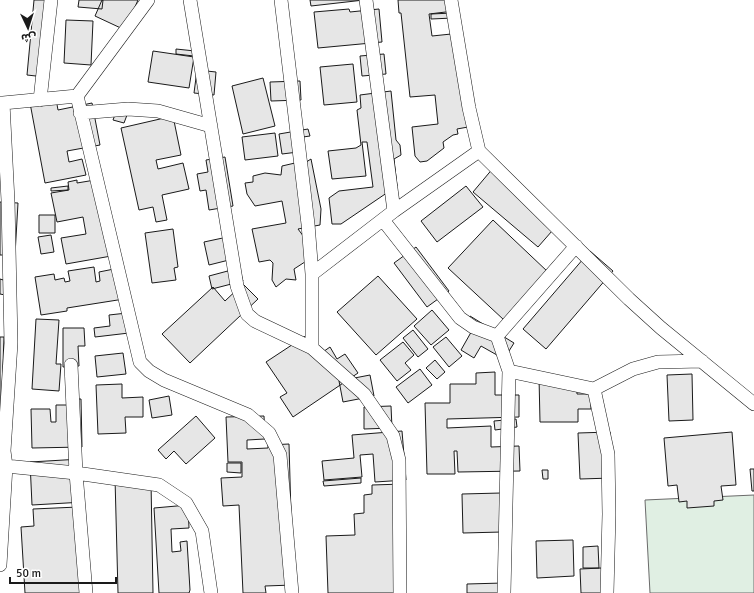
<svg xmlns="http://www.w3.org/2000/svg" width="754" height="593" font-family="Signika,'Noto Sans Arabic',sans-serif">
	<style>
		.green { fill: #e0efe3; stroke: #6a6a6a }
		.building { fill: #e6e6e6; stroke: #1a1a1a }
		.lines { fill: none; stroke-linecap: round; stroke-linejoin: round }
		.street-casing { stroke: #1a1a1a; stroke-width: 14 }
		.street { stroke: #fff; stroke-width: 13 }
	</style>
	<rect width="100%" height="100%" fill="#fff"/>
	<path class="green" d="M 754,495 L 754,593 L 650,593 L 645,500 Z"/>
	<path class="building" d="M 34,0 L 55,0 L 45,77 L 27,75 Z
		M 79,0 L 103,0 L 102,9 L 78,7 Z
		M 102,0 L 138,0 L 125,30 L 95,16 Z
		M 310,0 L 364,0 L 311,6 Z
		M 398,0 L 453,0 L 454,11 L 429,14 L 432,36 L 461,33 L 468,127 L 457,129 L 458,134 L 453,135 L 443,142 L 444,148 L 427,161 L 420,162 L 415,156 L 412,127 L 438,124 L 435,95 L 410,97 L 401,13 L 399,13 Z
		M 349,9 L 350,12 L 379,9 L 382,42 L 318,48 L 314,12 Z
		M 453,13 L 453,18 L 431,19 L 431,14 Z
		M 66,20 L 93,21 L 91,65 L 64,63 Z
		M 176,49 L 195,51 L 194,56 L 176,54 Z
		M 153,51 L 194,57 L 189,88 L 148,82 Z
		M 384,54 L 386,74 L 362,76 L 360,56 Z
		M 353,64 L 357,102 L 324,105 L 320,67 Z
		M 197,70 L 216,72 L 214,95 L 194,93 Z
		M 263,78 L 275,126 L 243,134 L 232,86 Z
		M 300,81 L 301,100 L 271,101 L 270,82 Z
		M 391,91 L 396,140 L 400,145 L 401,155 L 394,159 L 397,186 L 341,224 L 332,224 L 329,198 L 339,191 L 373,187 L 367,142 L 362,142 L 366,176 L 332,179 L 328,151 L 356,148 L 361,145 L 357,110 L 361,108 L 360,95 Z
		M 56,99 L 58,110 L 92,103 L 100,145 L 67,151 L 69,162 L 82,159 L 86,175 L 45,183 L 30,103 Z
		M 116,112 L 127,115 L 124,123 L 113,120 Z
		M 173,116 L 181,155 L 156,160 L 158,169 L 183,163 L 189,189 L 162,195 L 167,220 L 156,222 L 153,207 L 139,210 L 121,128 Z
		M 308,129 L 310,136 L 296,138 L 298,152 L 282,154 L 279,134 Z
		M 275,133 L 278,156 L 245,160 L 242,137 Z
		M 225,157 L 233,206 L 209,210 L 206,190 L 200,191 L 197,174 L 208,172 L 206,160 Z
		M 311,159 L 321,209 L 320,225 L 298,229 L 310,245 L 311,258 L 294,269 L 296,280 L 286,279 L 276,287 L 272,280 L 273,263 L 270,260 L 259,262 L 252,229 L 286,223 L 282,201 L 255,206 L 247,194 L 245,183 L 253,182 L 253,176 L 265,173 L 281,175 L 282,166 L 295,163 L 303,164 Z
		M 494,167 L 559,223 L 538,247 L 473,192 Z
		M 101,179 L 117,255 L 66,264 L 61,238 L 86,234 L 83,217 L 57,222 L 51,193 L 69,190 L 68,182 L 77,180 L 77,183 Z
		M 68,186 L 68,190 L 51,191 L 51,188 Z
		M 466,186 L 483,207 L 437,242 L 421,221 Z
		M 0,202 L 18,203 L 15,255 L 0,255 Z
		M 39,215 L 55,215 L 55,233 L 39,233 Z
		M 493,220 L 548,272 L 504,320 L 448,268 Z
		M 173,229 L 178,267 L 174,268 L 176,280 L 152,283 L 145,233 Z
		M 51,235 L 54,252 L 41,254 L 38,237 Z
		M 232,236 L 237,258 L 209,265 L 204,242 Z
		M 416,247 L 449,291 L 427,307 L 394,263 Z
		M 590,251 L 613,271 L 546,349 L 523,329 Z
		M 94,267 L 96,282 L 100,281 L 99,272 L 119,268 L 124,299 L 67,308 L 67,311 L 41,315 L 35,277 L 54,274 L 55,280 L 64,278 L 65,282 L 70,281 L 68,271 Z
		M 239,268 L 243,281 L 212,289 L 209,276 Z
		M 378,276 L 417,319 L 376,355 L 337,312 Z
		M 0,279 L 10,282 L 5,295 L 0,294 Z
		M 243,284 L 258,299 L 190,363 L 162,334 L 213,287 L 225,301 Z
		M 432,310 L 449,330 L 431,345 L 414,326 Z
		M 127,313 L 129,333 L 95,337 L 94,328 L 110,326 L 109,315 Z
		M 470,316 L 514,343 L 504,359 L 481,346 L 474,358 L 461,350 L 474,327 L 466,322 Z
		M 36,319 L 59,320 L 56,364 L 61,364 L 59,391 L 32,389 Z
		M 63,328 L 84,328 L 85,346 L 78,346 L 79,366 L 63,367 Z
		M 413,330 L 428,349 L 418,357 L 403,338 Z
		M 307,335 L 320,354 L 330,347 L 337,359 L 345,354 L 358,373 L 293,417 L 280,397 L 287,393 L 266,362 Z
		M 0,337 L 4,337 L 1,417 L 0,417 Z
		M 446,337 L 462,356 L 449,367 L 433,347 Z
		M 403,342 L 414,355 L 405,363 L 411,370 L 397,381 L 380,360 Z
		M 123,353 L 126,374 L 97,377 L 95,356 Z
		M 435,360 L 445,372 L 437,379 L 426,368 Z
		M 420,369 L 432,385 L 408,403 L 396,387 Z
		M 495,372 L 495,395 L 519,395 L 519,417 L 447,419 L 447,428 L 491,426 L 491,447 L 519,446 L 520,471 L 458,472 L 457,451 L 454,451 L 455,474 L 427,474 L 425,403 L 450,403 L 450,384 L 476,384 L 476,373 Z
		M 692,374 L 693,420 L 669,421 L 667,375 Z
		M 370,375 L 374,396 L 343,402 L 339,381 Z
		M 539,377 L 577,385 L 577,394 L 591,394 L 591,409 L 578,409 L 578,422 L 540,422 Z
		M 122,384 L 122,398 L 143,397 L 143,417 L 125,417 L 126,433 L 98,434 L 96,385 Z
		M 169,396 L 172,415 L 152,418 L 149,400 Z
		M 67,399 L 81,399 L 82,447 L 32,448 L 31,409 L 50,409 L 51,422 L 56,422 L 56,405 L 67,405 Z
		M 391,406 L 392,428 L 364,429 L 364,407 Z
		M 196,416 L 215,438 L 186,464 L 174,451 L 166,459 L 158,450 Z
		M 264,416 L 265,439 L 247,440 L 247,449 L 268,448 L 268,445 L 289,444 L 293,585 L 265,586 L 266,593 L 243,593 L 239,505 L 223,506 L 221,478 L 242,477 L 242,462 L 228,462 L 226,417 Z
		M 516,419 L 517,427 L 495,430 L 494,421 Z
		M 402,431 L 406,480 L 375,482 L 373,454 L 360,455 L 362,477 L 324,480 L 322,461 L 354,458 L 352,435 Z
		M 610,432 L 612,478 L 580,479 L 578,433 Z
		M 732,432 L 736,485 L 721,486 L 723,500 L 714,501 L 714,506 L 687,508 L 687,501 L 679,502 L 677,485 L 668,486 L 664,438 Z
		M 81,459 L 84,502 L 32,505 L 30,462 Z
		M 227,463 L 241,463 L 241,473 L 227,472 Z
		M 750,469 L 754,469 L 754,491 L 752,491 Z
		M 542,470 L 548,470 L 548,479 L 543,479 Z
		M 115,478 L 151,481 L 153,593 L 118,593 Z
		M 361,478 L 361,483 L 324,486 L 323,481 Z
		M 403,484 L 406,593 L 328,593 L 326,536 L 355,535 L 354,514 L 364,513 L 364,495 L 372,494 L 372,485 Z
		M 501,493 L 502,532 L 463,533 L 462,494 Z
		M 188,505 L 189,528 L 171,529 L 172,552 L 181,551 L 180,542 L 187,541 L 190,590 L 189,593 L 159,593 L 154,508 Z
		M 78,507 L 83,593 L 25,593 L 21,527 L 34,526 L 33,509 Z
		M 573,540 L 574,576 L 537,578 L 536,541 Z
		M 598,546 L 599,568 L 583,568 L 583,547 Z
		M 602,568 L 603,593 L 581,593 L 580,569 Z
		M 503,583 L 503,593 L 467,593 L 467,584 Z"/>
	<g class="lines">
		<defs>
			<path id="street" d="M 190,0 L 237,286 L 247,314 L 255,321 L 312,348 L 364,394 L 393,436 L 399,460 L 400,593
				M 281,0 L 308,224 L 312,274 L 312,348
				M 366,0 L 394,211
				M 451,0 L 469,108 L 479,151 L 629,299 L 661,328 L 754,404
				M 77,96 L 148,0
				M 40,100 L 51,0
				M 0,103 L 3,103 L 8,201 L 11,343 L 4,451 L 6,466 L 0,565
				M 3,103 L 77,96 L 140,362 L 149,371 L 164,380 L 248,415 L 269,433 L 280,455 L 292,593
				M 80,113 L 128,109 L 158,111 L 211,126
				M 383,220 L 460,318 L 473,327 L 497,336 L 576,246
				M 312,274 L 394,211 L 479,151
				M 497,336 L 509,371 L 504,593
				M 71,365 L 76,473 L 86,593
				M 509,371 L 594,389 L 633,369 L 658,362 L 702,361
				M 594,389 L 608,454 L 609,514 L 607,593
				M 6,466 L 76,473 L 159,485 L 186,503 L 202,531 L 211,593"/>
		</defs>
		<use href="#street" class="street-casing"/>
		<use href="#street" class="street"/>
	</g>
	<g transform="translate(28 28) rotate(176)" stroke="#ffffff" stroke-width="3" paint-order="stroke">
	<path d="M0-3L7 15L0 10L-7 15Z" fill="#1a1a1a"/>
	<text y="-6" font-size="11" font-weight="bold" text-anchor="middle" fill="#1a1a1a">ش</text>
	</g>
	<path d="M10 577v6h106v-6" fill="none" stroke="#1a1a1a" stroke-width="2"/>
	<text x="16" y="577" font-size="12" fill="#1a1a1a" stroke="#ffffff" stroke-width="3" paint-order="stroke">50 m</text>
</svg>
